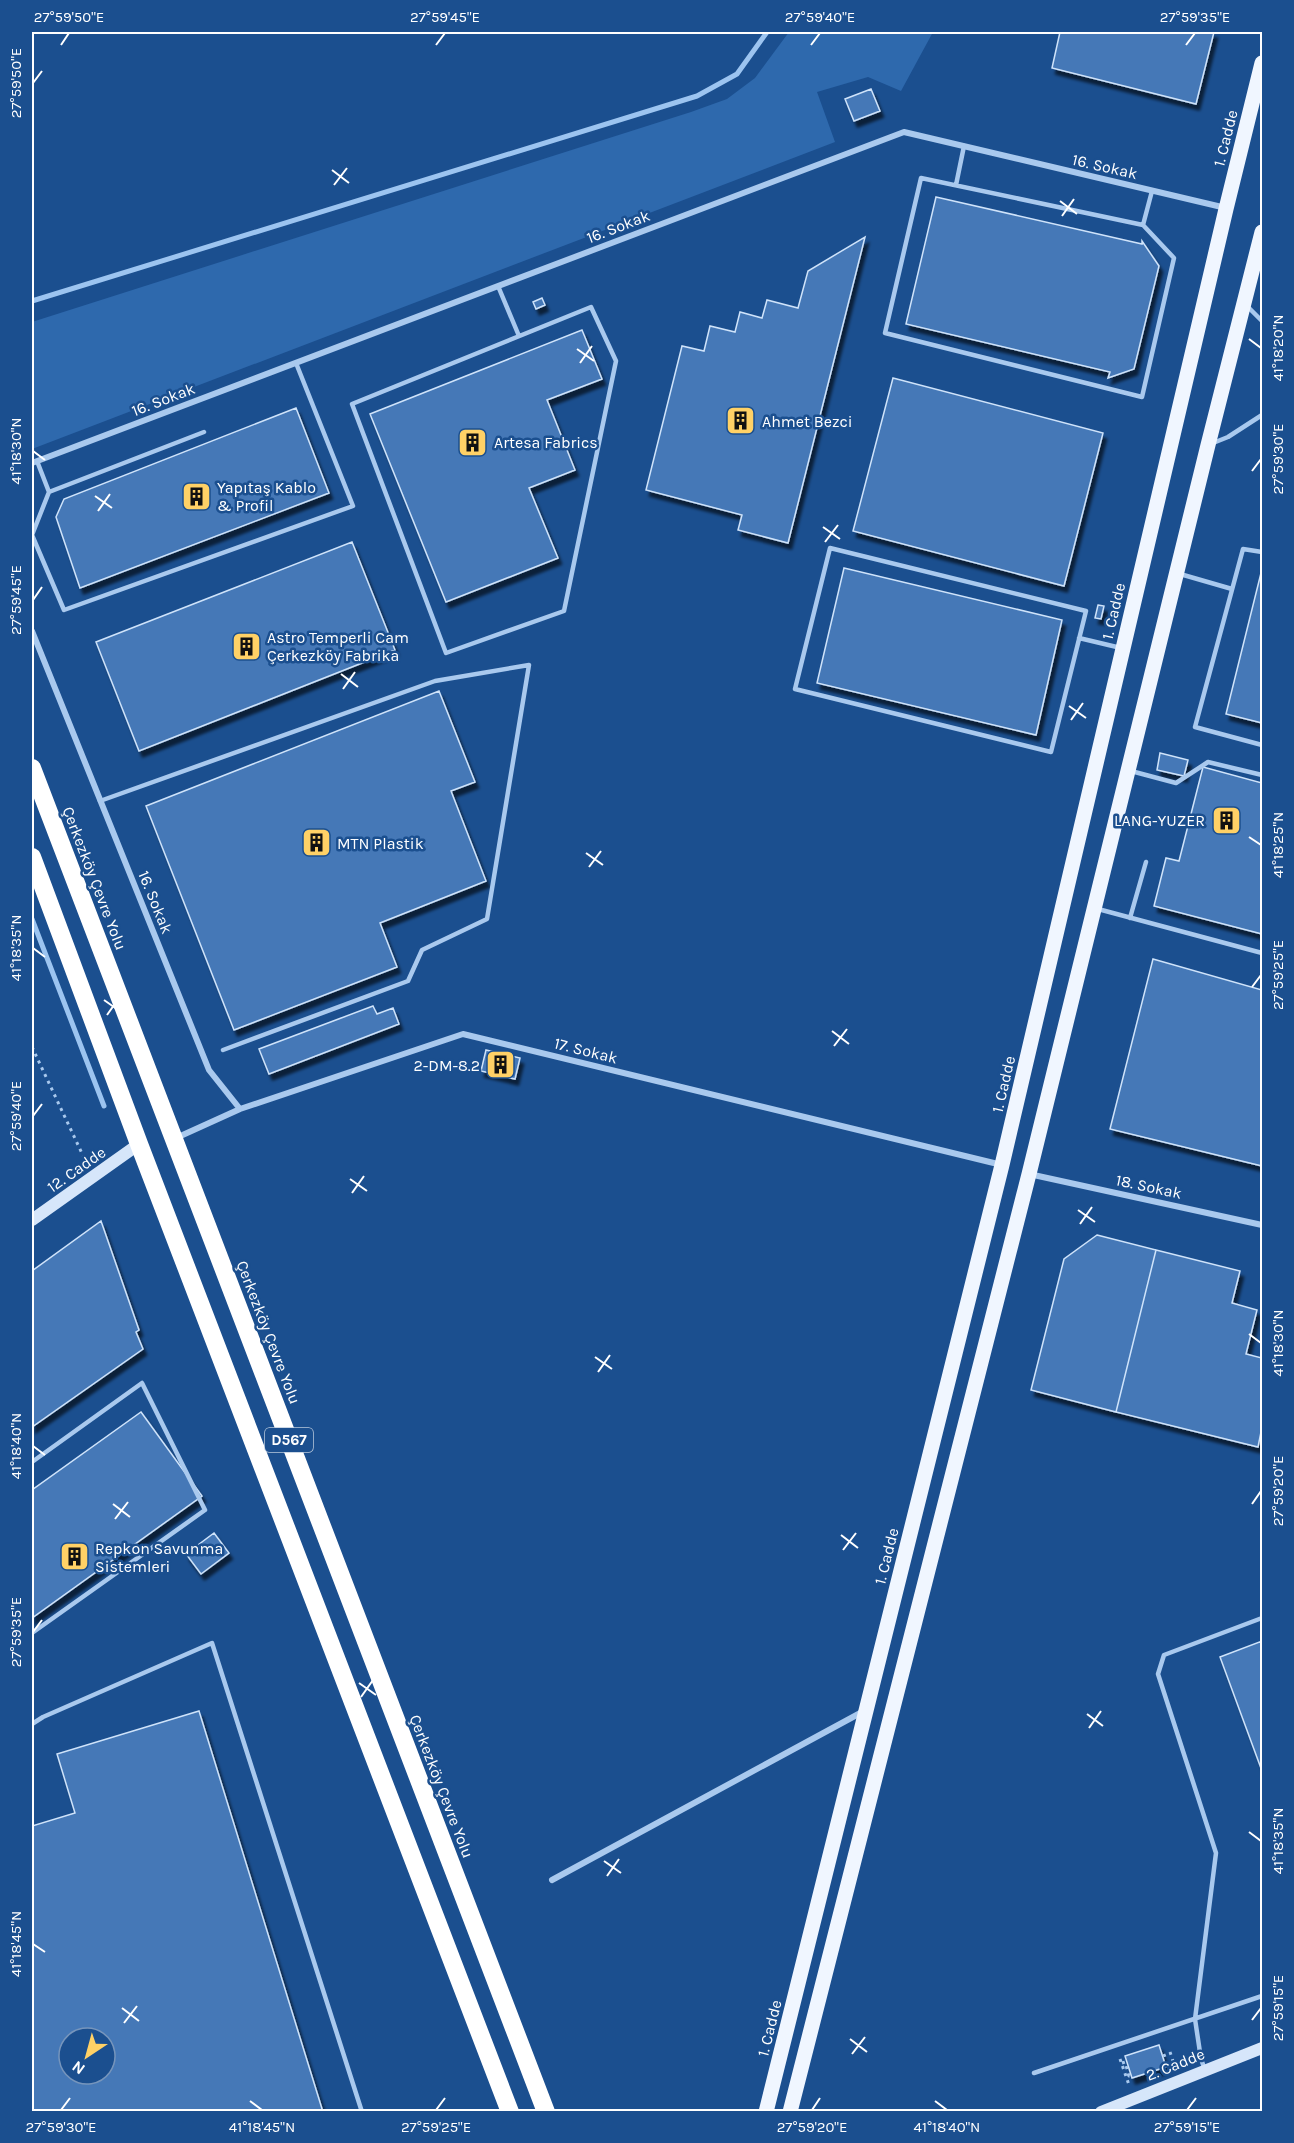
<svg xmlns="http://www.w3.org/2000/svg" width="1294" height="2143" font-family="Karla,sans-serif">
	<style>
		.green { fill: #2e69ad }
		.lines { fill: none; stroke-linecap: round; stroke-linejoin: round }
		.stream { stroke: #9cc4f0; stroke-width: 5 }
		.building { fill: #4478b7; stroke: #cfe3fa; stroke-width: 1.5; fill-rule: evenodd; filter: url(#shadow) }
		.path { stroke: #a9c9ee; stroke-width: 3; stroke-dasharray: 3 4.5; stroke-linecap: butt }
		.lane { stroke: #a9c9ee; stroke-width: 4.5 }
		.street { stroke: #a9c9ee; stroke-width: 6 }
		.secondary { stroke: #d6e6fa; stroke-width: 12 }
		.primary { stroke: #f0f6ff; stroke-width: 15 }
		.highway { stroke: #fff; stroke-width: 18 }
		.ticks { fill: none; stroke: #fff; stroke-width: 2 }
		.labels { text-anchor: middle; stroke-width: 5; stroke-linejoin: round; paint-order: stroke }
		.shield { fill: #1b4f8f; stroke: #bbcadd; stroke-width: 1.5 }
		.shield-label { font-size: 15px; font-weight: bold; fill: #fff }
		.street-label { font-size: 16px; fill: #fff; stroke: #1b4f8f }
		.poi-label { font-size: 16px; fill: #fff; stroke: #1b4f8f; text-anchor: start }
		.neatline { fill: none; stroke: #fff; stroke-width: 2 }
		.ticks-label { font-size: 15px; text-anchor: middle; fill: #fff }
	</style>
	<defs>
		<filter id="shadow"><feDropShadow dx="3.5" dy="6" stdDeviation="1.5" flood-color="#0009"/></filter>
	</defs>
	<rect width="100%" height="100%" fill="#1b4f8f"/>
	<path class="green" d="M 789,32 L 933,32 L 901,91 L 868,77 L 817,92 L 835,142 L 32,449 L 32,322 L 691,112 L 727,99 L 755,78 Z"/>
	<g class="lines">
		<path class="stream" d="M 32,301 L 697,96 L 737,74 L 767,32
			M 32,919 L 104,1106"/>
	</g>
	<path class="building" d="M 1060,32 L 1214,32 L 1196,104 L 1052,68 Z
		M 871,89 L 880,111 L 854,121 L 845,99 Z
		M 936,197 L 1142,244 L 1142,241 L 1159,266 L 1134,369 L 1108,378 L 1110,372 L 906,324 Z
		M 865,237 L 788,543 L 738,530 L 742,515 L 646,490 L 682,346 L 704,351 L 710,326 L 735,332 L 740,312 L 762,318 L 767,300 L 798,308 L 808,271 Z
		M 542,298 L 545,305 L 536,309 L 533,302 Z
		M 582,330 L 602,379 L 547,400 L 575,470 L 529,488 L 558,558 L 446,602 L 370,414 Z
		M 893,378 L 1103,433 L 1064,586 L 853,531 Z
		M 296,408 L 329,493 L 80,588 L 56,517 L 64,499 Z
		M 352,542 L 395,650 L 139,751 L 96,642 Z
		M 844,568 L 1062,620 L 1036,735 L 817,683 Z
		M 1262,569 L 1262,723 L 1226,714 Z
		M 1098,605 L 1104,606 L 1101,619 L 1095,618 Z
		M 439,691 L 475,782 L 451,791 L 486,881 L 380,923 L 397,967 L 234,1030 L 146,806 Z
		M 1160,753 L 1188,760 L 1184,776 L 1157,770 Z
		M 1203,767 L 1262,783 L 1262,934 L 1154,906 L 1166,858 L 1179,861 Z
		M 1153,959 L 1262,990 L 1262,1166 L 1110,1129 Z
		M 373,1006 L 377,1014 L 393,1008 L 399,1024 L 269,1074 L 259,1049 Z
		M 486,1050 L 520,1058 L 515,1079 L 481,1071 Z
		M 101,1221 L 139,1330 L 136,1332 L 143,1349 L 32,1427 L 32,1271 Z
		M 1097,1235 L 1156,1250 L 1116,1412 L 1031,1390 L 1064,1259 Z
		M 1156,1250 L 1240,1271 L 1232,1303 L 1257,1310 L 1246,1354 L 1262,1358 L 1262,1427 L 1258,1447 L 1116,1412 Z
		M 141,1412 L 202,1496 L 32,1618 L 32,1490 Z
		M 214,1533 L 229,1553 L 201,1574 L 186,1554 Z
		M 1262,1641 L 1262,1771 L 1220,1657 Z
		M 199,1711 L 323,2112 L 32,2112 L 32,1826 L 75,1813 L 57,1754 ZM 69,2038 L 105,2038 L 105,2074 L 69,2074 Z
		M 1159,2045 L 1166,2067 L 1132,2078 L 1125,2056 Z"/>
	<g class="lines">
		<path class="path" d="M 32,1047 L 87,1164
			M 1170,2052 L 1175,2067
			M 1163,2056 L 1170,2053
			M 1120,2059 L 1129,2085
			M 1122,2063 L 1125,2062 L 1129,2076 L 1131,2075"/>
		<path class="lane" d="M 921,178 L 1143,225 L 1174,258 L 1142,397 L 885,333 Z
			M 956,185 L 964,146
			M 1143,225 L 1152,191
			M 498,286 L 519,336
			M 1247,306 L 1262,321
			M 591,307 L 616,361 L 564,611 L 446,653 L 352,404 Z
			M 204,432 L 49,492 L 32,535 L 64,610 L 353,506 L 296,363
			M 1213,443 L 1228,437 L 1262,415
			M 37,461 L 49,492
			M 830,548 L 1086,611 L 1051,752 L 795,689 Z
			M 1262,552 L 1243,549 L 1195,727 L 1262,745
			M 1180,574 L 1232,589
			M 1079,638 L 1121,648
			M 1131,771 L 1176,783 L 1208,762 L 1262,775
			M 100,801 L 435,681 L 529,665 L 487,919 L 422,950 L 408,981 L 223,1050
			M 1098,909 L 1262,953
			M 1130,918 L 1146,862
			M 32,1462 L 142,1383 L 205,1510 L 32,1633
			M 32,1724 L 43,1717 L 212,1643 L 362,2112
			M 1205,2070 L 1201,2059 L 1195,2019 L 1216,1853 L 1158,1674 L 1164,1655 L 1262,1618
			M 1034,2073 L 1262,1996"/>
		<path class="street" d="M 32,463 L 904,132 L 1226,208
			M 32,631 L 209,1070 L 240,1109
			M 176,1138 L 240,1109 L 463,1034 L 1002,1165
			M 1029,1174 L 1262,1225
			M 552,1880 L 864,1711"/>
		<path class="secondary" d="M 32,1220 L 139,1144
			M 1101,2112 L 1262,2048"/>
		<path class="primary" d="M 766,2112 L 1002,1165 L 1226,209 L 1262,63
			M 790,2112 L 1029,1174 L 1208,445 L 1262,232"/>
		<path class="highway" d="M 32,768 L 546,2112
			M 32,857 L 139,1144 L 510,2112"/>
	</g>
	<path class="ticks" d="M 61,45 L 69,33M 436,45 L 445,33M 811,45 L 820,33M 1186,45 L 1195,33M 33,83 L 42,71M 332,170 L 349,183M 334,185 L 347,168M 1060,201 L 1077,214M 1062,216 L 1074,199M 1249,339 L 1261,348M 577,349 L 594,361M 580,363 L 592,346M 33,451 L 45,460M 1252,471 L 1261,459M 95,496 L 112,508M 98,511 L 110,494M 823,527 L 840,539M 825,542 L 838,525M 33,600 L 42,587M 341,674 L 358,687M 343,689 L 355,672M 1069,706 L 1086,718M 1071,720 L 1083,703M 1249,837 L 1261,845M 586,853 L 603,865M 589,867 L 601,851M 33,948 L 45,957M 1252,987 L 1261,975M 104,1000 L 121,1012M 107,1015 L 119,998M 832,1031 L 849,1044M 834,1046 L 847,1029M 33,1116 L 42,1104M 350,1179 L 367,1191M 352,1193 L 364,1176M 1078,1210 L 1095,1222M 1080,1224 L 1092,1207M 1249,1334 L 1261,1343M 595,1357 L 612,1369M 598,1372 L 610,1355M 33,1446 L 45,1455M 113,1504 L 130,1517M 1252,1504 L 1261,1491M 115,1519 L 128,1502M 841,1535 L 858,1548M 843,1550 L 856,1533M 33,1632 L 42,1620M 359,1683 L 376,1695M 361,1697 L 373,1680M 1087,1714 L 1103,1726M 1089,1728 L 1101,1711M 1249,1832 L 1261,1841M 604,1861 L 621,1873M 607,1876 L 619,1859M 33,1944 L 45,1952M 122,2008 L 139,2021M 1252,2020 L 1261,2008M 124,2023 L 137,2006M 850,2039 L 867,2052M 852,2054 L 865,2037M 250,2101 L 262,2110M 935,2101 L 947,2110M 61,2110 L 70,2098M 436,2110 L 445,2098M 812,2110 L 820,2098M 1187,2110 L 1196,2098"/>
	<defs>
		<symbol id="building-square" viewBox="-11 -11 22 22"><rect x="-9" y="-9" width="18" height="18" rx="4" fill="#ffd166" stroke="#1b4f8f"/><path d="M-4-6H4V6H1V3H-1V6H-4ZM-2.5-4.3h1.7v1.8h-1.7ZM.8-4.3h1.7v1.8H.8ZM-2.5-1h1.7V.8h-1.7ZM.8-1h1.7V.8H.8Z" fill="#111"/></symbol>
	</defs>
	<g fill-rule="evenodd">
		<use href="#building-square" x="724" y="404" width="33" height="33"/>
		<use href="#building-square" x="456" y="426" width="33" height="33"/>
		<use href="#building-square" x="180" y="480" width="33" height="33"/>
		<use href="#building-square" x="230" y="630" width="33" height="33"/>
		<use href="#building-square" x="1210" y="804" width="33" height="33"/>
		<use href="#building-square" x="300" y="826" width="33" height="33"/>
		<use href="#building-square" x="484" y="1048" width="33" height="33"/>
		<use href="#building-square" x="58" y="1540" width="33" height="33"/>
	</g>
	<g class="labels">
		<rect class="shield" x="265" y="1428" width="48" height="24" rx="4.5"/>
		<g class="shield-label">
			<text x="289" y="1445">D567</text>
		</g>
		<g class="street-label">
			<text transform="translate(1225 138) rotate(-76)" y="6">1. Cadde</text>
			<text transform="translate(1105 166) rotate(13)" y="6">16. Sokak</text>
			<text transform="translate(618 226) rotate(-21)" y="6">16. Sokak</text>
			<text transform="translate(163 399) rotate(-21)" y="6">16. Sokak</text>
			<text transform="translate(1113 611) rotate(-77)" y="6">1. Cadde</text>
			<text transform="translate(95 878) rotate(69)" y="6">Çerkezköy Çevre Yolu</text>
			<text transform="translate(156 902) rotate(68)" y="6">16. Sokak</text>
			<text transform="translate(586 1050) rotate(14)" y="6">17. Sokak</text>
			<text transform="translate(1003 1084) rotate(-77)" y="6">1. Cadde</text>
			<text transform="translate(76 1169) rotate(-35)" y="6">12. Cadde</text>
			<text transform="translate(1149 1186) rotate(12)" y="6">18. Sokak</text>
			<text transform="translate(269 1332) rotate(69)" y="6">Çerkezköy Çevre Yolu</text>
			<text transform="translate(886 1556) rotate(-76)" y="6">1. Cadde</text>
			<text transform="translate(442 1786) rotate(69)" y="6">Çerkezköy Çevre Yolu</text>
			<text transform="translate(769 2028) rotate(-76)" y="6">1. Cadde</text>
			<text transform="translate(1175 2064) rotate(-22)" y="6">2. Cadde</text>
		</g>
		<g class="poi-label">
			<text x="762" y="427">Ahmet Bezci</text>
			<text x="494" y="448">Artesa Fabrics</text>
			<text x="217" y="493">Yapıtaş Kablo<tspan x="217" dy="18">&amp; Profil</tspan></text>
			<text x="267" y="643">Astro Temperli Cam<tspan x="267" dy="18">Çerkezköy Fabrika</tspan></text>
			<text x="1205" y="826" text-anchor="end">LANG-YUZER</text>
			<text x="337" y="849">MTN Plastik</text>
			<text x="480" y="1071" text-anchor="end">2-DM-8.2</text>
			<text x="95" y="1554">Repkon Savunma<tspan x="95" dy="18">Sistemleri</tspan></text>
		</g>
	</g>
	<rect width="1294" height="2143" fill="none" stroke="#1b4f8f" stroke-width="66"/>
	<g transform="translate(87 2056) rotate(216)"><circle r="28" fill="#1b4f8f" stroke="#7695bc" stroke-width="1.5"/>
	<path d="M0-4.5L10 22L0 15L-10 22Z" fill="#ffd166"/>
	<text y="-9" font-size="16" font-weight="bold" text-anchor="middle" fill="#ffffff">N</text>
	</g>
	<rect x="33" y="33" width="1228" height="2077" class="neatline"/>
	<g class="ticks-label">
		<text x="69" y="22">27°59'50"E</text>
		<text x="445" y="22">27°59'45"E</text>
		<text x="820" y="22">27°59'40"E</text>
		<text x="1195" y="22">27°59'35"E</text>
		<text transform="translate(16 83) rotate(-90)" y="5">27°59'50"E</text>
		<text transform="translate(1278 348) rotate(-90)" y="5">41°18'20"N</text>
		<text transform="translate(16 451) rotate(-90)" y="5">41°18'30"N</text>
		<text transform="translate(1278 459) rotate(-90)" y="5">27°59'30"E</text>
		<text transform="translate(16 600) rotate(-90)" y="5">27°59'45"E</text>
		<text transform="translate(1278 845) rotate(-90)" y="5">41°18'25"N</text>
		<text transform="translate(16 948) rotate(-90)" y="5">41°18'35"N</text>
		<text transform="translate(1278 975) rotate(-90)" y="5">27°59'25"E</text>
		<text transform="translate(16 1116) rotate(-90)" y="5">27°59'40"E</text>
		<text transform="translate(1278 1343) rotate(-90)" y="5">41°18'30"N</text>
		<text transform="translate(16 1446) rotate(-90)" y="5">41°18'40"N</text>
		<text transform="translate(1278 1491) rotate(-90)" y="5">27°59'20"E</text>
		<text transform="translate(16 1632) rotate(-90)" y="5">27°59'35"E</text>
		<text transform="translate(1278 1841) rotate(-90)" y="5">41°18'35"N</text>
		<text transform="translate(16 1944) rotate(-90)" y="5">41°18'45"N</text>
		<text transform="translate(1278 2008) rotate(-90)" y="5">27°59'15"E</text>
		<text x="61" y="2132">27°59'30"E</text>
		<text x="262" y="2132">41°18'45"N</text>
		<text x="436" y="2132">27°59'25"E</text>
		<text x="812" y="2132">27°59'20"E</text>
		<text x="947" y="2132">41°18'40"N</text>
		<text x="1187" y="2132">27°59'15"E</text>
	</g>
</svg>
